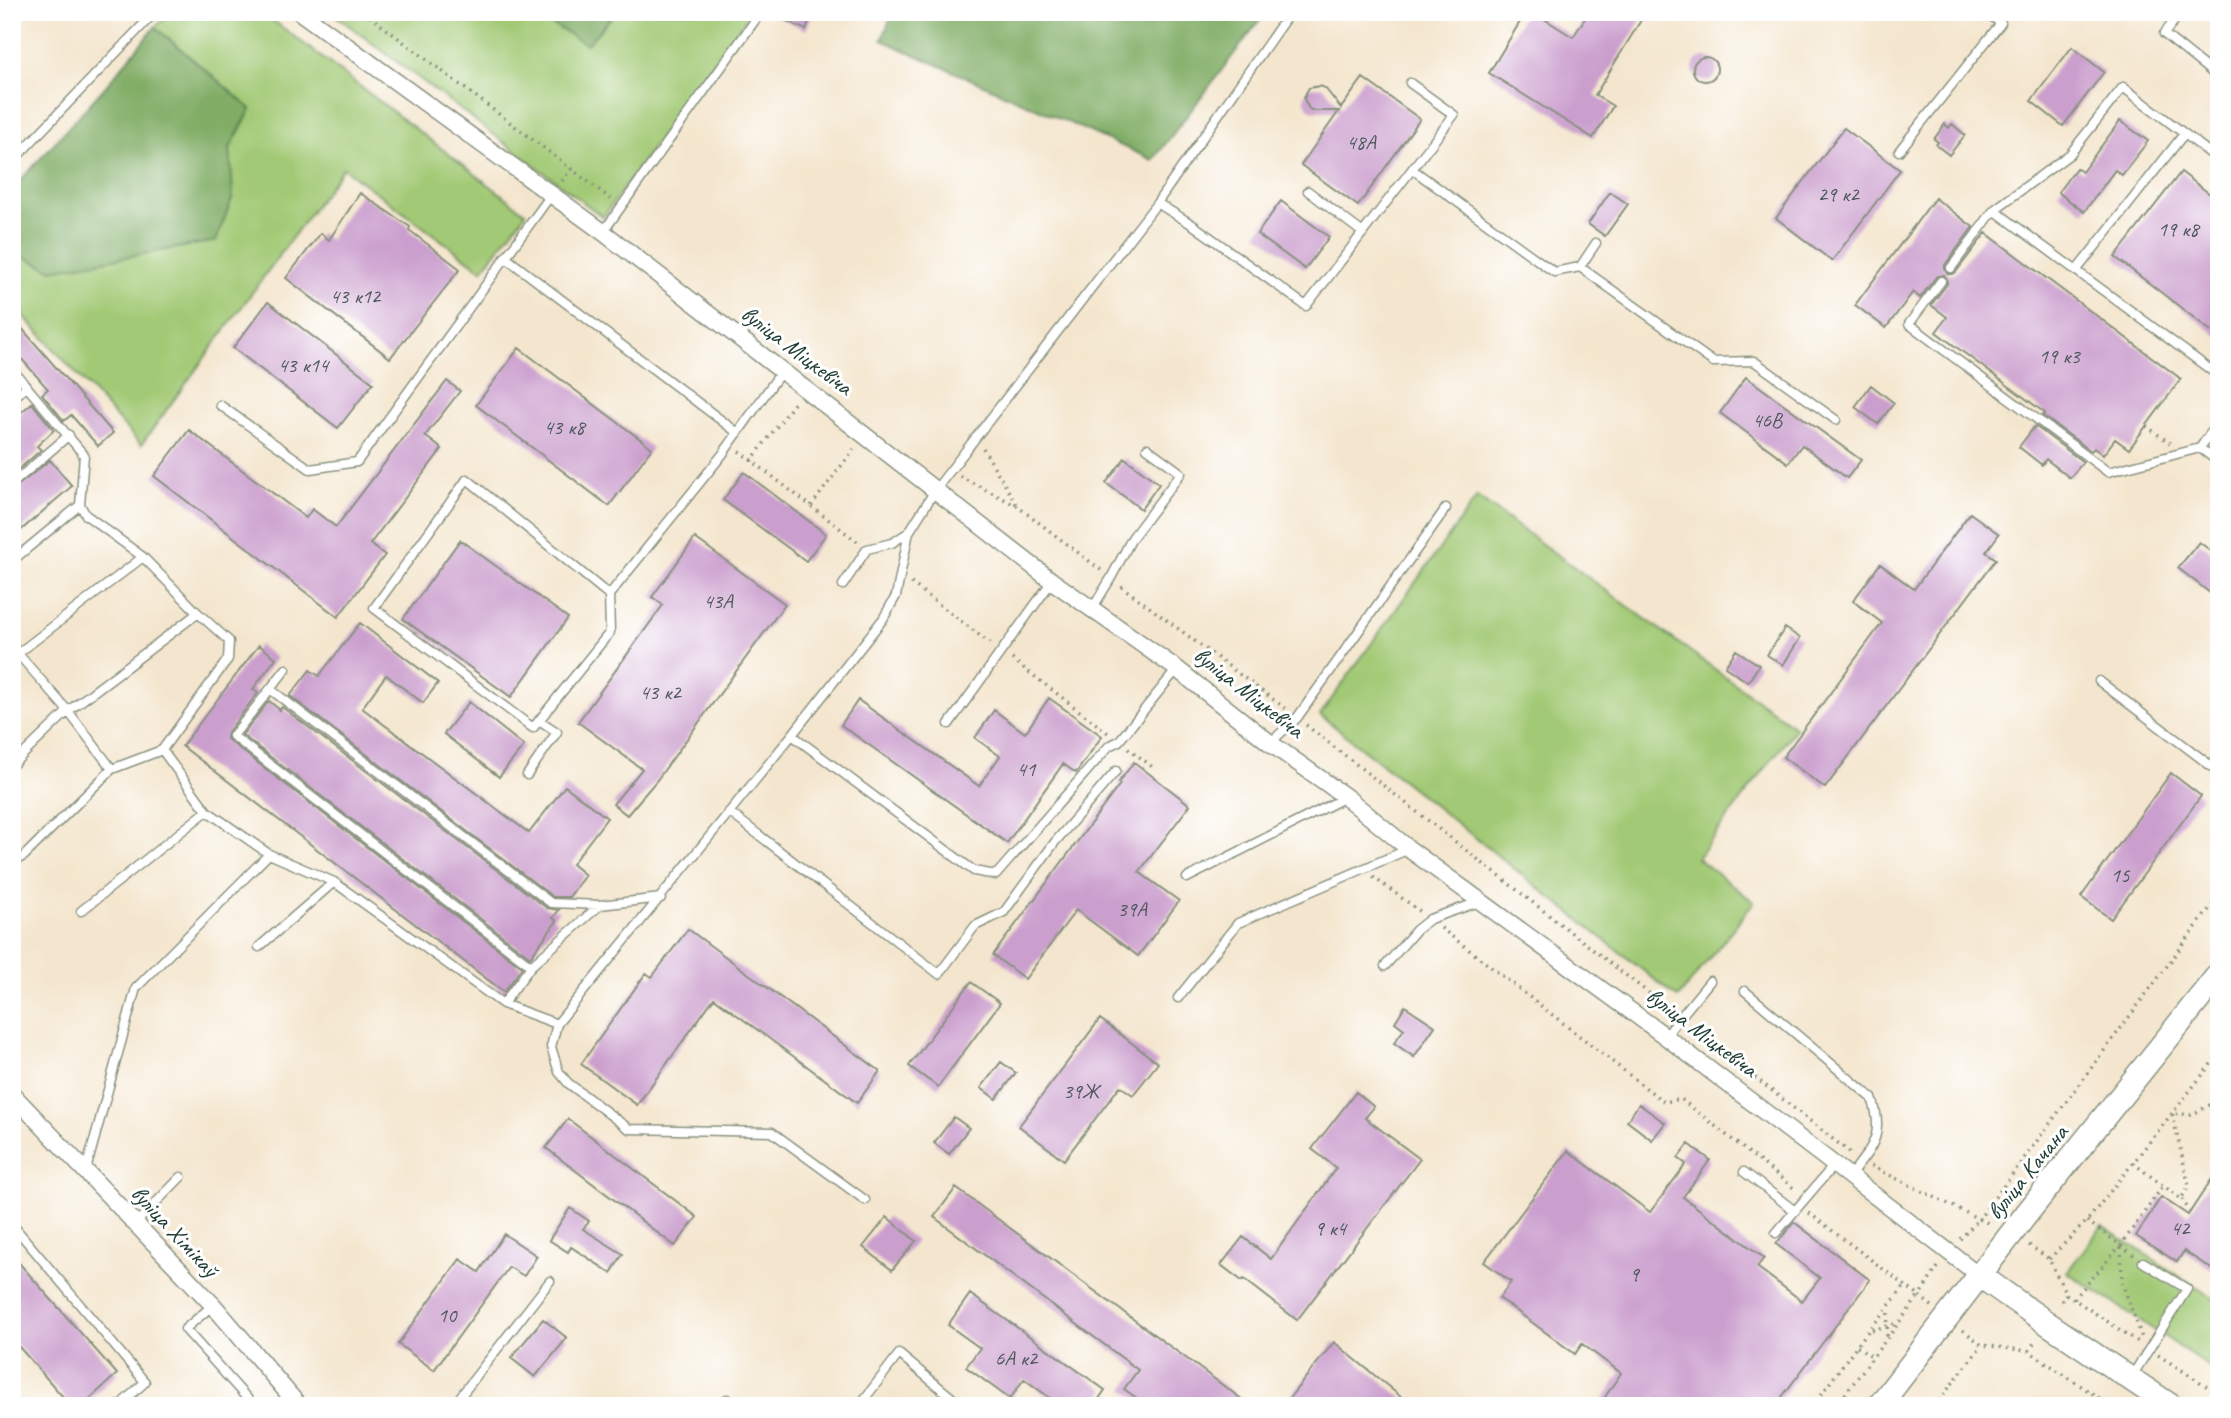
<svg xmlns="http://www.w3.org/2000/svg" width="2231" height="1418" font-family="Caveat,sans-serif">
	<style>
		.green { fill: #a2c974; stroke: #608354; stroke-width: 2 }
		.forest { fill: #81ad66; stroke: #50754d; stroke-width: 2 }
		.building { fill: #cb9fcd }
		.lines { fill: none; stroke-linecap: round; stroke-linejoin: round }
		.service-casing { stroke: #8a9281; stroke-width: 11 }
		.minor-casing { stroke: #8a9281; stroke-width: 19 }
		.secondary-casing { stroke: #8a9281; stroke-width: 26 }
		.path { stroke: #8a9281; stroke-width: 3.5; stroke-dasharray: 2 5; stroke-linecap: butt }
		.service { stroke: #fff; stroke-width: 8 }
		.minor { stroke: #fff; stroke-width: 16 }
		.secondary { stroke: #fff; stroke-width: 23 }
		.labels { text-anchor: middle; stroke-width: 6; stroke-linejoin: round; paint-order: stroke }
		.number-label { font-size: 21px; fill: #4a565a }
		.street-label { font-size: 24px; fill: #1f3d34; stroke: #fff }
	</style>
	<rect width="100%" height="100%" fill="#fff"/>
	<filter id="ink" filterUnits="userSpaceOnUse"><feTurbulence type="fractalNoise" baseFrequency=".0143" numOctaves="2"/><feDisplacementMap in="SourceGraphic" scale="14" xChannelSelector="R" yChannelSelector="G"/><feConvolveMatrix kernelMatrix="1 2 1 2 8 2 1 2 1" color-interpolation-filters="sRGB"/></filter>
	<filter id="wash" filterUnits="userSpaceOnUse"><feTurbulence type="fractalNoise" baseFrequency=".00686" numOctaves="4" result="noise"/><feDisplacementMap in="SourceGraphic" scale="28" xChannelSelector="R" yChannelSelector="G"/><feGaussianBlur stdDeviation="1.57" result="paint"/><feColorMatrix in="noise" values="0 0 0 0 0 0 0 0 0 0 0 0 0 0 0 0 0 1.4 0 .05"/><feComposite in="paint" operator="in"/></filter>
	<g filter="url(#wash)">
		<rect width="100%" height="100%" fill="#f4e6ce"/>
		<path class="green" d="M 173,12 L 262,12 L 526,213 L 482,270 L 343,168 L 141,445 L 12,303 L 12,251 L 53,270 L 233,196 L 230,148 L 251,109 L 155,27 Z
			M 331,12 L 530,12 L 587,44 L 616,12 L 746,12 L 746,18 L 603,217 Z
			M 1477,497 L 1796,728 L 1697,858 L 1754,902 L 1678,998 L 1320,715 Z
			M 2102,1226 L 2219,1302 L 2219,1373 L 2067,1272 Z"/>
		<path class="forest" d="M 530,12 L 616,12 L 587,44 Z
			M 893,12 L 1266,12 L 1153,160 L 882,40 Z
			M 155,27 L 251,109 L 230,148 L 233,196 L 216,241 L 52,270 L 12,251 L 12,190 L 105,87 Z"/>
		<g id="blocks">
			<path class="building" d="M 767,12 L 813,12 L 806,30 Z
				M 1526,12 L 1533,12 L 1573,37 L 1589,12 L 1646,12 L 1595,95 L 1613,106 L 1593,138 L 1489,73 Z
				M 2072,47 L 2104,72 L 2063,126 L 2031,101 Z
				M1693 69a12 12 0 1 1 24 0a12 12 0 1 1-24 0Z
				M 1363,78 L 1420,119 L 1358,206 L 1301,165 L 1339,111 L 1314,111 L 1309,109 L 1304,99 L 1306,93 L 1309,88 L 1320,86 L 1325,88 L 1341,108 Z
				M 2120,121 L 2148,141 L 2122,175 L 2115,170 L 2084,212 L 2058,192 L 2076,168 L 2082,172 Z
				M 1945,124 L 1949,128 L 1952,124 L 1965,135 L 1949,155 L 1936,145 L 1938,142 L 1934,139 Z
				M 1844,128 L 1900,170 L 1832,261 L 1776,218 Z
				M 2181,172 L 2219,201 L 2219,337 L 2115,257 Z
				M 1610,192 L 1628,204 L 1605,236 L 1588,224 Z
				M 360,193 L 410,227 L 409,230 L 460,269 L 390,358 L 286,278 L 321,233 L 329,240 Z
				M 1935,198 L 1973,227 L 1945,265 L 1945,270 L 1948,274 L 1953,274 L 1956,272 L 1986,233 L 2181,379 L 2129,449 L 2115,439 L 2103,455 L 2094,448 L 2091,451 L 2043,416 L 2045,413 L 1936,332 L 1947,317 L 1931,305 L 1947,284 L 1947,279 L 1944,275 L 1936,277 L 1920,298 L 1913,292 L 1886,328 L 1855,305 Z
				M 1281,201 L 1329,237 L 1305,269 L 1257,234 Z
				M 268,302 L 373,383 L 338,428 L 233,348 Z
				M 12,317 L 113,433 L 98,446 L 71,415 L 64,421 L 42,394 L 48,389 L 12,348 Z
				M 519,348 L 652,448 L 609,506 L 476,405 Z
				M 1746,377 L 1861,460 L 1847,478 L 1802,445 L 1788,463 L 1720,413 Z
				M 447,381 L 460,391 L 425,436 L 442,449 L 370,544 L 385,555 L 338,617 L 154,476 L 189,430 L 306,518 L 312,509 L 336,527 Z
				M 1871,385 L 1894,403 L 1878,424 L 1855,407 Z
				M 32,403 L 54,430 L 37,446 L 41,450 L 12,475 L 12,420 Z
				M 2035,426 L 2083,462 L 2070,478 L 2046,459 L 2042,465 L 2019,447 Z
				M 1125,458 L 1159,484 L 1141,509 L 1106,483 Z
				M 50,460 L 72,486 L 12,538 L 12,490 Z
				M 744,472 L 826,534 L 806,561 L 723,500 Z
				M 1970,513 L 1999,534 L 1986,552 L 1996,559 L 1825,788 L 1783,757 L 1882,623 L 1853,601 L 1880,564 L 1914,589 Z
				M 695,538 L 785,604 L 657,780 L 627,815 L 613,804 L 642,769 L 578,722 L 663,605 L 652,597 Z
				M 460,540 L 568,618 L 511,697 L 403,619 Z
				M 2199,542 L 2219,557 L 2219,600 L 2178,568 Z
				M 360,623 L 438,683 L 423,703 L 386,675 L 362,708 L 529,833 L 565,786 L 607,818 L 572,864 L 585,875 L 569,897 L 553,897 L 290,696 L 310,670 L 319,676 Z
				M 1785,628 L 1800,638 L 1783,665 L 1767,655 Z
				M 259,645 L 276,658 L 253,689 L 258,693 L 228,732 L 227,739 L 522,967 L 504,992 L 182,746 Z
				M 1736,650 L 1759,665 L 1748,682 L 1725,667 Z
				M 1049,698 L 1102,736 L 1076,773 L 1063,764 L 1007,843 L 841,725 L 858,700 L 979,786 L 1000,756 L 975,738 L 994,710 L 1025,733 Z
				M 269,701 L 280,710 L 282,707 L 547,908 L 559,910 L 553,918 L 557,921 L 530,957 L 242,735 Z
				M 469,702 L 524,746 L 499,777 L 444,734 Z
				M 1134,762 L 1190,805 L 1139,872 L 1179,901 L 1138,956 L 1076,910 L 1025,979 L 993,955 L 1120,784 L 1118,783 Z
				M 2171,773 L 2201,796 L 2111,919 L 2081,897 Z
				M 688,929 L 880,1071 L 857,1103 L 714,998 L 637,1105 L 581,1064 L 646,973 L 652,977 Z
				M 971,982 L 1000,1003 L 938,1087 L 909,1066 Z
				M 1405,1006 L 1435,1026 L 1414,1057 L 1394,1043 L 1404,1029 L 1395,1022 Z
				M 1100,1019 L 1158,1063 L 1133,1095 L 1120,1086 L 1064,1160 L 1019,1126 Z
				M 1001,1062 L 1016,1073 L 996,1099 L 981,1088 Z
				M 1356,1092 L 1374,1107 L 1365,1118 L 1420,1159 L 1297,1320 L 1244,1279 L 1242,1281 L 1221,1265 L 1243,1237 L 1271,1259 L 1336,1168 L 1312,1149 Z
				M 1639,1104 L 1665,1123 L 1652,1140 L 1627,1121 Z
				M 954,1117 L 969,1128 L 949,1154 L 934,1143 Z
				M 568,1119 L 697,1217 L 675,1246 L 546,1148 Z
				M 1689,1144 L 1710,1160 L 1683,1197 L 1764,1258 L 1757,1267 L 1802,1301 L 1820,1278 L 1776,1244 L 1794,1222 L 1870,1280 L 1775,1406 L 1665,1406 L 1655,1397 L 1649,1406 L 1599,1406 L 1621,1373 L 1582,1344 L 1575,1354 L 1499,1298 L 1511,1282 L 1484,1262 L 1568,1151 L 1650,1212 L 1686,1164 L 1678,1158 Z
				M 2219,1168 L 2219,1274 L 2184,1251 L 2177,1262 L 2136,1236 L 2161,1197 L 2188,1215 Z
				M 956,1188 L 1084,1283 L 1251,1406 L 1148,1406 L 1124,1389 L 1138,1370 L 934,1217 Z
				M 570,1208 L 589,1221 L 583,1229 L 623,1254 L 611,1273 L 571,1247 L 568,1252 L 549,1240 Z
				M 887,1217 L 916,1241 L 892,1270 L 863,1247 Z
				M 504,1234 L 537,1256 L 524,1276 L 509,1267 L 434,1370 L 398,1344 L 460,1259 L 479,1272 Z
				M 12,1255 L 117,1374 L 82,1406 L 71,1406 L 12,1339 Z
				M 970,1294 L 1105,1390 L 1094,1406 L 1061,1406 L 1024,1379 L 1010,1399 L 966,1367 L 980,1348 L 948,1325 Z
				M 543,1319 L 567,1338 L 535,1377 L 511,1358 Z
				M 1334,1342 L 1412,1406 L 1283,1406 Z"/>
		</g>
	</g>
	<g filter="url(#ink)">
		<use href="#blocks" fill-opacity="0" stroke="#8a9281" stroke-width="2"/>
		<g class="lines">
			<defs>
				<path id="service" d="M 2181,12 L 2164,34 L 2219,78
					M 1899,151 L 2001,23 L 1985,12
					M 12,162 L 155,12
					M 1412,169 L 1554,272 L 1580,267 L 1713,362 L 1754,361 L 1836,420
					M 1308,191 L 1363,233
					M 1157,203 L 1193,225 L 1306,306 L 1454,115 L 1410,83
					M 1994,210 L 2219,376
					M 603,232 L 761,12
					M 505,257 L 738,433
					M 1580,267 L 1596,243
					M 1951,268 L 1994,210 L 2070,154 L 2123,87 L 2219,160
					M 2076,271 L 2184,134
					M 1941,281 L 1909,324 L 2108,472 L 2200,448 L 2219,421
					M 12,369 L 84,455 L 80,505 L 86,515 L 143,557 L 198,613 L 229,641 L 228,659 L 162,750 L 112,769 L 24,856 L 12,862
					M 12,399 L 27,386
					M 220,405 L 310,469 L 357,462 L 551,195
					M 2200,448 L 2219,462
					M 467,479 L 609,595 L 610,632 L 533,728 L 374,608 Z
					M 12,484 L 69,435
					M 12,561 L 80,505
					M 843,585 L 867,549 L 892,543 L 909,532
					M 609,595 L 722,455 L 781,372
					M 1092,609 L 1111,578 L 1132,538 L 1181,473 L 1147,448
					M 12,647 L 68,711 L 112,769
					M 12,658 L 143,557
					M 286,669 L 233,736 L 531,966 L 600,905
					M 2099,681 L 2219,772
					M 270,689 L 551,903 L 600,905 L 661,898
					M 949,724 L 1052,581
					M 792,735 L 974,871 L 996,875 L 1109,746 L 1119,741 L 1177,669
					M 1270,743 L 1297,718 L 1446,508
					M 162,750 L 207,811 L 269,854 L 334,882 L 503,1004 L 531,966
					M 12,765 L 68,711 L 198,613
					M 527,775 L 557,732 L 539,720
					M 729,812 L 939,974 L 975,926 L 1004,912 L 1055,842 L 1116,771
					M 1187,878 L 1346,797
					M 81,911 L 207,811
					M 259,947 L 334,882
					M 1385,966 L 1416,930 L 1430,919 L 1479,902
					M 1745,991 L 1872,1098 C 1885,1136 1872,1147 1850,1176
					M 1178,998 L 1238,923 L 1409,849
					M 503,1004 L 557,1024
					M 1665,1036 L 1710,981
					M 86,1170 L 136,988 L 269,854
					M 1744,1172 L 1795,1211
					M 865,1200 L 772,1132 L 629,1129 L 568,1083 L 559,1072 L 551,1047 L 557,1024 L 792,735 L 883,619 L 896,596 L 909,532 L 936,489 L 1157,203 L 1290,12
					M 136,1223 L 181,1177
					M 12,1224 L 145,1382 L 119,1406
					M 1776,1233 L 1834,1165
					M 213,1305 L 185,1329 L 254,1406
					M 2132,1376 L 2187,1289 L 2143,1262
					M 453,1406 L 550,1281
					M 722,1406 L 727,1399
					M 859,1406 L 899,1354 L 962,1406"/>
				<path id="minor" d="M 300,12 L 603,232 L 1052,581 L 1177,669 L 1270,743 L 1346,797 L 1409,849 L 1665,1036 L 1979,1275
					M 12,1094 L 213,1305 L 299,1406"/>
				<path id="secondary" d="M 1979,1275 L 2047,1323 L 2171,1406
					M 1879,1406 L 2028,1212 L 2219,974"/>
			</defs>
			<use href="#service" class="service-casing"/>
			<use href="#minor" class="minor-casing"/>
			<use href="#secondary" class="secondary-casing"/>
			<path class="path" d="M 364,12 L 611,199
				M 562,181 L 571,169
				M 2146,426 L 2170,443
				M 983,448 L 1016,504
				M 739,451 L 858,542
				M 751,461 L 796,401
				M 960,476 L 1017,506 L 1101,570
				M 811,506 L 854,449
				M 911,583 L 991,644
				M 1121,586 L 1286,709
				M 1012,659 L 1108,733
				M 1306,725 L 1669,1009
				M 1128,748 L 1154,768
				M 1373,877 L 1421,912
				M 1441,928 L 1664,1102 L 1681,1099 L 1796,1190
				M 1689,1025 L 1853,1155
				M 2133,1163 L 2181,1199 L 2189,1186 L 2172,1113 L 2191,1115 L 2219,1100
				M 1871,1166 L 1979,1219 L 2219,896
				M 2182,1199 L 2190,1212
				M 1809,1213 L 1919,1296 L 1836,1406
				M 2087,1221 L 2134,1255
				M 1960,1239 L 1979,1219 L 1992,1225
				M 2029,1245 L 2049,1259 L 2066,1294 L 2059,1305
				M 2121,1247 L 2122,1282 L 2142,1338
				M 2049,1259 L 2087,1221 L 2219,1054
				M 2066,1294 L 2140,1343
				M 2074,1299 L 2121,1245 L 2163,1186
				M 1932,1306 L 1919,1296 L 1940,1264
				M 1872,1330 L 1899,1323
				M 1963,1330 L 1982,1345 L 2029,1351 L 2111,1406
				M 1887,1336 L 1888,1308
				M 1857,1346 L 1873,1357
				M 2029,1351 L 2035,1341
				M 2158,1355 L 2219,1394
				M 1813,1406 L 1857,1345 L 1905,1286
				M 1935,1406 L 1982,1345"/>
			<use href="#service" class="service"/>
			<use href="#minor" class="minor"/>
			<use href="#secondary" class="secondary"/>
		</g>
	</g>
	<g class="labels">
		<g class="number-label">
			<text x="1361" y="149">48А</text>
			<text x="1838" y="201">29 к2</text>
			<text x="2178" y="236">19 к8</text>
			<text x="355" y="303">43 к12</text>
			<text x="2059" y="363">19 к3</text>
			<text x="303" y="372">43 к14</text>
			<text x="1767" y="427">46В</text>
			<text x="564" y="434">43 к8</text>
			<text x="718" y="608">43А</text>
			<text x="660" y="699">43 к2</text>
			<text x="1026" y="776">41</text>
			<text x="2120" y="882">15</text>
			<text x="1132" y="916">39А</text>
			<text x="1081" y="1098">39Ж</text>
			<text x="1330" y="1235">9 к4</text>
			<text x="2180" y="1235">42</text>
			<text x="1634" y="1281">9</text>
			<text x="447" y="1322">10</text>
			<text x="1016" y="1365">6А к2</text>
		</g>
		<g class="street-label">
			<text transform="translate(797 350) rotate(37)" y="8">вуліца Міцкевіча</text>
			<text transform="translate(1249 692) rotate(38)" y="8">вуліца Міцкевіча</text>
			<text transform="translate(1702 1032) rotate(37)" y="8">вуліца Міцкевіча</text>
			<text transform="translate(2027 1172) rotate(-51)" y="8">вуліца Качана</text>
			<text transform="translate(175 1231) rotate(47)" y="8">вуліца Хімікаў</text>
		</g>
	</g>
	<rect width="2231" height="1418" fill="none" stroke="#fff" stroke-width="42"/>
</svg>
